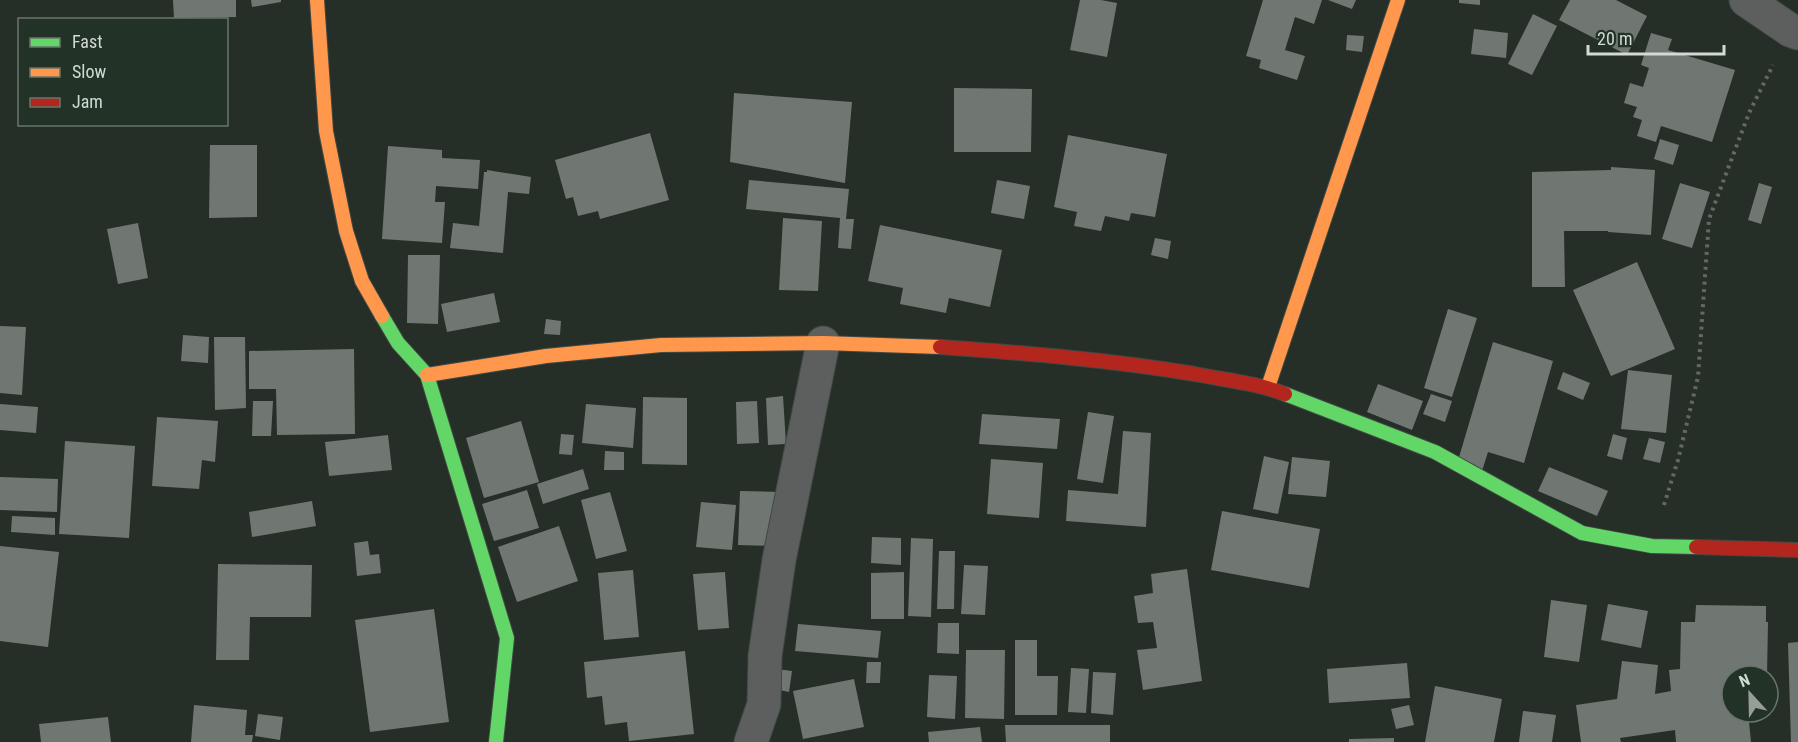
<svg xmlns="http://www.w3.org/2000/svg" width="1798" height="742" font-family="'Roboto Condensed',sans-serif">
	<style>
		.building { fill: #707772 }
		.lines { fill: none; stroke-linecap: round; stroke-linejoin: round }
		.street-casing { stroke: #424944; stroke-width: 35 }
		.fast-casing { stroke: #424944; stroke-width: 16 }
		.slow-casing { stroke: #424944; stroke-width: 16 }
		.jam-casing { stroke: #424944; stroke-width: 16 }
		.path { stroke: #646865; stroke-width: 4; stroke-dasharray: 3 4.5; stroke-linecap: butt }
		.street { stroke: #5c5f5d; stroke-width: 33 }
		.fast { stroke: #63d668; stroke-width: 14 }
		.slow { stroke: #ff974d; stroke-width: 14 }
		.jam { stroke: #b3261e; stroke-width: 14 }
	</style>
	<rect width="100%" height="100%" fill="#262e28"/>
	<path class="building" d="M 173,0 L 236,0 L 236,17 L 174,18 Z
		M 251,0 L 281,0 L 281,2 L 252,7 Z
		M 1080,0 L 1101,0 L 1117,3 L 1107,57 L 1070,50 Z
		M 1263,0 L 1322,0 L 1314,24 L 1295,17 L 1285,50 L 1305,56 L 1297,80 L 1259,68 L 1261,60 L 1246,56 Z
		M 1328,0 L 1356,0 L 1352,9 Z
		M 1459,0 L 1480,0 L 1480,5 L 1459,3 Z
		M 1570,0 L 1616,0 L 1647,16 L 1627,55 L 1559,20 Z
		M 1533,14 L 1557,26 L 1532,75 L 1508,64 Z
		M 1474,29 L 1508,33 L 1506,58 L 1471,54 Z
		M 1651,33 L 1672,39 L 1668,50 L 1735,70 L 1712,142 L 1661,126 L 1656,142 L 1637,136 L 1642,120 L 1633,117 L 1637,107 L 1624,103 L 1630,83 L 1643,87 L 1649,68 L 1641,65 Z
		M 1347,35 L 1364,36 L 1362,52 L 1346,50 Z
		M 954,88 L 1032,89 L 1031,152 L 954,152 Z
		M 734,93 L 852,102 L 845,183 L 730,162 Z
		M 650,133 L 669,200 L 600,219 L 598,211 L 578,216 L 573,197 L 566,199 L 555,160 Z
		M 1068,135 L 1167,154 L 1155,217 L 1131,213 L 1129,221 L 1105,216 L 1101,231 L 1074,226 L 1077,212 L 1054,207 Z
		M 1660,139 L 1679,145 L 1673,165 L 1654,159 Z
		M 210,145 L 257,145 L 257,217 L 209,218 Z
		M 388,146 L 442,150 L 442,158 L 480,160 L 478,189 L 436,186 L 435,202 L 445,202 L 442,243 L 382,239 Z
		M 1611,167 L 1655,170 L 1651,235 L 1608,232 L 1608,231 L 1564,231 L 1565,287 L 1532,287 L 1532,172 L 1611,170 Z
		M 487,170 L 531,177 L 529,194 L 508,192 L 503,253 L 450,248 L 453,223 L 479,226 L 484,172 L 487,172 Z
		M 749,180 L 849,189 L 846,219 L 854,219 L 851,249 L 838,248 L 840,218 L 746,209 Z
		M 997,180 L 1030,186 L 1024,219 L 991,213 Z
		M 1680,183 L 1710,192 L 1692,248 L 1662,239 Z
		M 1759,183 L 1772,187 L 1761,224 L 1748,220 Z
		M 783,218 L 822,221 L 818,291 L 779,290 Z
		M 138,223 L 148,278 L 118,284 L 107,229 Z
		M 880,225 L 1002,250 L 990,307 L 949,298 L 946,313 L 900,304 L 903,288 L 868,281 Z
		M 1155,238 L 1171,241 L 1168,259 L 1151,255 Z
		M 408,255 L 440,255 L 438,324 L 407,323 Z
		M 1637,262 L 1675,349 L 1611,376 L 1573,290 Z
		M 494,293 L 500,322 L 447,332 L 441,304 Z
		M 1448,309 L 1477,318 L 1452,397 L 1424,388 Z
		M 546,319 L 561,321 L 560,335 L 544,334 Z
		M 0,326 L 26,327 L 22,395 L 0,393 Z
		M 183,335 L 209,337 L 208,363 L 181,361 Z
		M 214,337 L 245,337 L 246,408 L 215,410 Z
		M 1493,342 L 1553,361 L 1524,463 L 1488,452 L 1482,471 L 1457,464 Z
		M 354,349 L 355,434 L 277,435 L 276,389 L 249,389 L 249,351 Z
		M 1628,370 L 1672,375 L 1666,433 L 1621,429 Z
		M 1563,372 L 1590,383 L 1583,400 L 1557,389 Z
		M 1378,384 L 1423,401 L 1412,430 L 1367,412 Z
		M 1431,394 L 1452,401 L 1445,422 L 1423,414 Z
		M 783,396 L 786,444 L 768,445 L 766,398 Z
		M 643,397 L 687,398 L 687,465 L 642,464 Z
		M 253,401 L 273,401 L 271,436 L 252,436 Z
		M 757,401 L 759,443 L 737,444 L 736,402 Z
		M 0,404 L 38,407 L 36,433 L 0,430 Z
		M 586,404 L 636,408 L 633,448 L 582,443 Z
		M 1088,412 L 1114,416 L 1103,483 L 1077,479 Z
		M 982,414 L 1060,419 L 1057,449 L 979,444 Z
		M 157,417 L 218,421 L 215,462 L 202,460 L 199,489 L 152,486 Z
		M 521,421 L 539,482 L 484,498 L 466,438 Z
		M 1123,431 L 1151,433 L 1146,527 L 1066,521 L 1068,490 L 1118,494 Z
		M 561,434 L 574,435 L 572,455 L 559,454 Z
		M 1613,434 L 1627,438 L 1622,460 L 1607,456 Z
		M 388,435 L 392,470 L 329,476 L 325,442 Z
		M 1649,438 L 1665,442 L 1660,463 L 1643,459 Z
		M 65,441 L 135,446 L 129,538 L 59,534 Z
		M 605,451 L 624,452 L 624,470 L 604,470 Z
		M 1264,456 L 1289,462 L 1278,514 L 1253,509 Z
		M 1292,457 L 1330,461 L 1326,497 L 1288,494 Z
		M 991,459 L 1043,463 L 1039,518 L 987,514 Z
		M 1549,467 L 1608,491 L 1597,516 L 1538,491 Z
		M 583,469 L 589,489 L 543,504 L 537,484 Z
		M 0,477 L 58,479 L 57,512 L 0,510 Z
		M 527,490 L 539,528 L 494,541 L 482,504 Z
		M 740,491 L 780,492 L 778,546 L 738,545 Z
		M 610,492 L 627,551 L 596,559 L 581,500 Z
		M 312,501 L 316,526 L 252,537 L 249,512 Z
		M 701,502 L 736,505 L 732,550 L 696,547 Z
		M 1222,511 L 1320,529 L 1309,588 L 1211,570 Z
		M 12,516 L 55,518 L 55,535 L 11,532 Z
		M 559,526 L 578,581 L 517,602 L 498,547 Z
		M 872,537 L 901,538 L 901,565 L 871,563 Z
		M 911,538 L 933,539 L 931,617 L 908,616 Z
		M 368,541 L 370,555 L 379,554 L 381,573 L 357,576 L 354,543 Z
		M 0,546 L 59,552 L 48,647 L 0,641 Z
		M 939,551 L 955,551 L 954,609 L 937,609 Z
		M 218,564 L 312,565 L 311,617 L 250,617 L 249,660 L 216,660 Z
		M 964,565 L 988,566 L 985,615 L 961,614 Z
		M 1187,569 L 1202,681 L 1143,690 L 1137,650 L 1157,648 L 1153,622 L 1138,623 L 1134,596 L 1153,593 L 1151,574 Z
		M 633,570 L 639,637 L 604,640 L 598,573 Z
		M 725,572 L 729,628 L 698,630 L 693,574 Z
		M 904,572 L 904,619 L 871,619 L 871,573 Z
		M 1551,600 L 1587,605 L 1579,662 L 1544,657 Z
		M 1608,604 L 1648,611 L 1641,648 L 1601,640 Z
		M 1696,605 L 1766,606 L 1766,622 L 1768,622 L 1767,676 L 1732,676 L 1732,712 L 1748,712 L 1751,742 L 1676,742 L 1675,730 L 1620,738 L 1621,742 L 1581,742 L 1576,705 L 1617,699 L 1622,661 L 1658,665 L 1655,694 L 1671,691 L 1669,670 L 1680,669 L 1681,622 L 1695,622 Z
		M 434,609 L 449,722 L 370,732 L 355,620 Z
		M 938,623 L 959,623 L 959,654 L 937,653 Z
		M 798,624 L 881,631 L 878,658 L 795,651 Z
		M 1015,640 L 1037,640 L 1037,676 L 1058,676 L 1057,715 L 1015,715 Z
		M 1798,642 L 1798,742 L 1791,742 L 1788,643 Z
		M 966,650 L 1005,650 L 1004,719 L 965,718 Z
		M 685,651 L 694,734 L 629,741 L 627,722 L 605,725 L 602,696 L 587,698 L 584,662 Z
		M 867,662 L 881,662 L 880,683 L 866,683 Z
		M 1407,663 L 1410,698 L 1329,703 L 1327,669 Z
		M 1071,668 L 1089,669 L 1086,713 L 1068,712 Z
		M 777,669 L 792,671 L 789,692 L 774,689 Z
		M 1093,672 L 1116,673 L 1113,715 L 1091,713 Z
		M 929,675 L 957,676 L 955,719 L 927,717 Z
		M 854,679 L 864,727 L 803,739 L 793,691 Z
		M 1435,686 L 1502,699 L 1494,742 L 1425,742 Z
		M 194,705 L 247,710 L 245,735 L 253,735 L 252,742 L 191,742 Z
		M 1409,705 L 1414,725 L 1396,729 L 1391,709 Z
		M 1523,711 L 1556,715 L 1552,742 L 1519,742 Z
		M 258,714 L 283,717 L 280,740 L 255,736 Z
		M 108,717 L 111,742 L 41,742 L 39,724 Z
		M 1005,725 L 1110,725 L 1110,742 L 1006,742 Z
		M 980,727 L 982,742 L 929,742 L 928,732 Z
		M 1394,738 L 1394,742 L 1349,742 L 1349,739 Z"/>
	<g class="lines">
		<defs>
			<path id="street" d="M 1746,0 L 1790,30 L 1798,33
				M 751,742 L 764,704 L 765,656 L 779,560 L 823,343"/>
			<path id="fast" d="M 382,316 L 398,343 L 427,375 L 507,638 L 496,742
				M 1285,394 L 1435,452 L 1582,533 L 1652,546 L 1696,547"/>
			<path id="slow" d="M 317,0 L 326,131 L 346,231 L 362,281 L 382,316
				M 427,375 L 546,356 L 661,345 L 823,343 L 940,347
				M 1268,387 L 1398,0"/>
			<path id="jam" d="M 940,347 C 1025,353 1111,360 1195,374 C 1225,380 1257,383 1285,394
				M 1696,547 L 1798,550"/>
		</defs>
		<use href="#street" class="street-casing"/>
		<use href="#fast" class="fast-casing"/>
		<use href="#slow" class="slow-casing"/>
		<use href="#jam" class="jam-casing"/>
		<path class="path" d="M 1664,505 L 1678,460 L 1698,377 L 1709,219 L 1749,113 L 1773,65"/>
		<use href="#street" class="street"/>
		<use href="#fast" class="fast"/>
		<use href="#slow" class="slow"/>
		<use href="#jam" class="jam"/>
	</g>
	<rect x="18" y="18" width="210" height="108" fill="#233227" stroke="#69756c" stroke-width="1.5"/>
	<rect x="30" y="38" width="30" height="9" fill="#63d668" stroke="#69756c" stroke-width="1.5"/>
	<text x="72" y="48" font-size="18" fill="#d1dad3">Fast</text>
	<rect x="30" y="68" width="30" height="9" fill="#ff974d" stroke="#69756c" stroke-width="1.5"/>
	<text x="72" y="78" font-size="18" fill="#d1dad3">Slow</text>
	<rect x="30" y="98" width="30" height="9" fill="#b3261e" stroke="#69756c" stroke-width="1.5"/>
	<text x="72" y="108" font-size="18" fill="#d1dad3">Jam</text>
	<g transform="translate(1750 694) rotate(338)"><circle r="28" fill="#233227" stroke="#69756c" stroke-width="1.5"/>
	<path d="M0-4.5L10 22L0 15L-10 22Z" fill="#959e97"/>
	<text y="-9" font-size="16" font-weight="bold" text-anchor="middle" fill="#d1dad3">N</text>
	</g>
	<path d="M1588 45v9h136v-9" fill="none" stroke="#d1dad3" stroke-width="3"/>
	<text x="1597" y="45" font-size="18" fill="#d1dad3" stroke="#233227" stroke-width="4.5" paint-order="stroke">20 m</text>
</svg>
